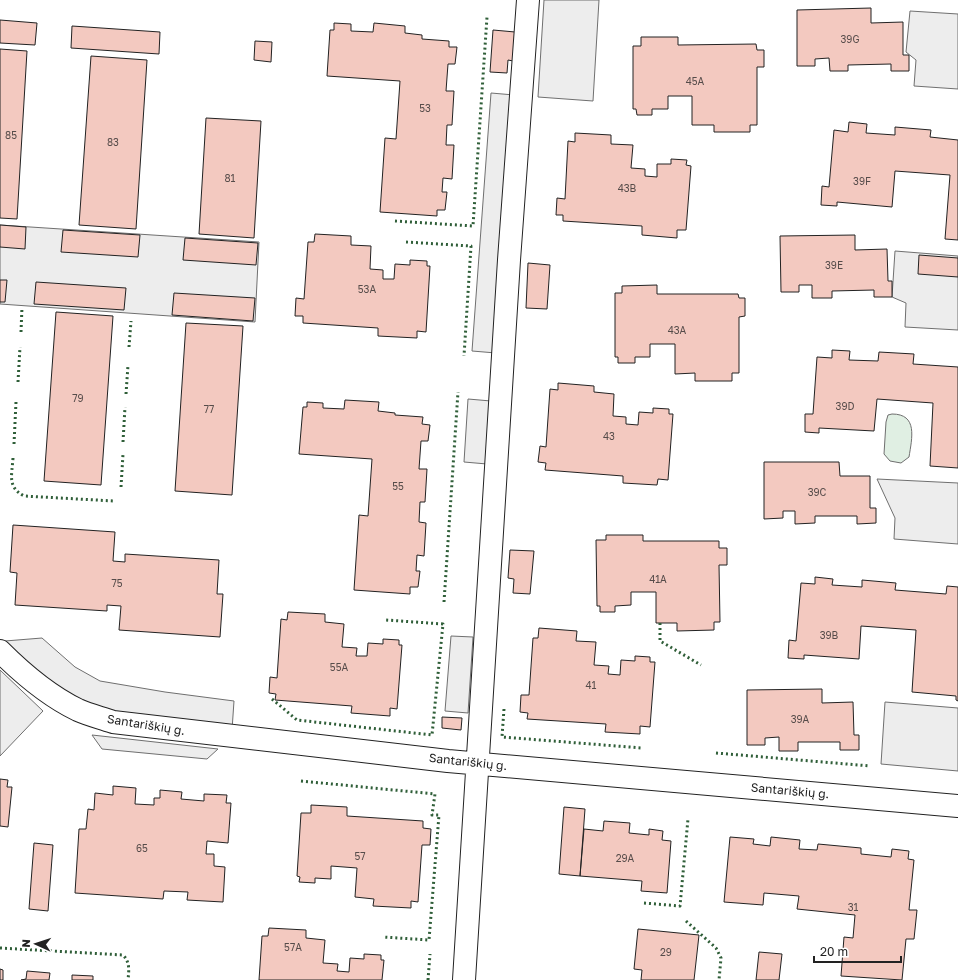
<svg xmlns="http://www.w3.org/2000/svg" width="958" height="980" font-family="'Golos Text',sans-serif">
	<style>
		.green { fill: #e0efe3; stroke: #6f6f6f }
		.parking { fill: #ededed; stroke: #6f6f6f }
		.building { fill: #f3c9c0; stroke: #222 }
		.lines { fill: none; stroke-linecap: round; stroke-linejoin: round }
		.minor-casing { stroke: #222; stroke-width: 24 }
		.minor { stroke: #fff; stroke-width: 22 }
		.hedge { stroke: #2f5e38; stroke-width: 3; stroke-dasharray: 2 3; stroke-linecap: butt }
		.labels { text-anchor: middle; stroke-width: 3; stroke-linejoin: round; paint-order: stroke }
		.number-label { font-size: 10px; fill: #564c4a }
		.street-label { font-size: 12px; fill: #222; stroke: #fff }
	</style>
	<rect width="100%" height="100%" fill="#fff"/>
	<path class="green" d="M 892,414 C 918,414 912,438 909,457 L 901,463 L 890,461 L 884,454 L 886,422 L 888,415 Z"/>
	<path class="parking" d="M 544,0 L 599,0 L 593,101 L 538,97 Z
		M 910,11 L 958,14 L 958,89 L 914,86 L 916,60 L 906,52 Z
		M 491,93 L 514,95 L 496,353 L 472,351 Z
		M 0,225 L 259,242 L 255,322 L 0,304 Z
		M 895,251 L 958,256 L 958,330 L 905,327 L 906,303 L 892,297 Z
		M 468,399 L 491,401 L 487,464 L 464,462 Z
		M 877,479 L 958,483 L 958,544 L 894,539 L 895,518 Z
		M 451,636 L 473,637 L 468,713 L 445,711 Z
		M 42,638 L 75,667 L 100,681 L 165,692 L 234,701 L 232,730 L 89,708 L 52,685 L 5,641 Z
		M 0,670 L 43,711 L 0,756 Z
		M 885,702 L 958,708 L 958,771 L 881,764 Z
		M 92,735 L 218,749 L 207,759 L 102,749 Z"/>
	<path class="building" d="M 871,8 L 871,23 L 903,22 L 903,55 L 909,55 L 909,71 L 891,71 L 891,64 L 848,65 L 848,71 L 830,71 L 829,58 L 815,59 L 815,66 L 797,66 L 797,10 Z
		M 0,20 L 37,23 L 35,45 L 0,43 Z
		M 334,23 L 351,24 L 351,31 L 373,32 L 374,23 L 405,26 L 405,33 L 422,35 L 422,39 L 449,41 L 449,47 L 457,47 L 455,64 L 448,64 L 446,91 L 454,91 L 452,125 L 447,125 L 446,145 L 454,145 L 452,179 L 443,178 L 442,192 L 447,192 L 445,210 L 437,210 L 437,216 L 380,212 L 385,138 L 396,139 L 400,81 L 327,76 L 330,30 L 334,30 Z
		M 72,26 L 160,32 L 159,54 L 71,48 Z
		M 493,30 L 515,32 L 513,61 L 508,60 L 507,73 L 490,72 Z
		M 641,37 L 678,37 L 678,45 L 756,44 L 757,50 L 764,50 L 764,67 L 757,67 L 757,125 L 750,125 L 750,132 L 714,132 L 714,125 L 692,125 L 692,96 L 668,96 L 668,109 L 652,109 L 652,115 L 637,115 L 636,109 L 633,109 L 633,46 L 641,46 Z
		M 255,41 L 272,42 L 271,62 L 254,60 Z
		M 0,49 L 27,51 L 17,219 L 0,218 Z
		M 91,56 L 147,60 L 136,229 L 79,225 Z
		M 206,118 L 261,121 L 254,238 L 199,234 Z
		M 849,122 L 867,124 L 866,133 L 895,135 L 895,127 L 931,130 L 930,137 L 958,140 L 958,240 L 945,239 L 950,175 L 895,171 L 892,207 L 837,202 L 837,206 L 821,205 L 822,186 L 829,187 L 834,130 L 848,132 Z
		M 575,133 L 611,135 L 611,144 L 633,145 L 631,168 L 645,169 L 645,176 L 657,177 L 657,164 L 671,164 L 671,159 L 687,160 L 686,165 L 691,166 L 686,230 L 677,230 L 677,238 L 642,235 L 642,226 L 563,221 L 563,215 L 556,215 L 557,198 L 565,199 L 568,141 L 575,142 Z
		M 0,225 L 26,227 L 25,249 L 0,247 Z
		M 63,230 L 140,235 L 138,257 L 61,252 Z
		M 315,234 L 351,236 L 351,245 L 371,246 L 370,269 L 383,270 L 383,279 L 394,279 L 395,264 L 410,265 L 410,260 L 427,261 L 427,266 L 430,266 L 426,332 L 417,331 L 417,338 L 378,336 L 378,328 L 303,323 L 303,316 L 295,316 L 296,298 L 304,299 L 308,242 L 314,242 Z
		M 855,235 L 855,250 L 887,249 L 888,281 L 892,281 L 892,297 L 874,297 L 874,290 L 832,291 L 832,298 L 812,298 L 812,285 L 799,285 L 799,292 L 781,292 L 780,236 Z
		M 185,238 L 258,243 L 256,265 L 183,260 Z
		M 919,255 L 958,258 L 958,277 L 918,274 Z
		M 528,263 L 550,265 L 547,309 L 526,308 Z
		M 0,280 L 7,280 L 5,302 L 0,302 Z
		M 36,282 L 126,288 L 124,310 L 34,304 Z
		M 657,285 L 657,294 L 738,294 L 739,298 L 745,298 L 745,316 L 739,317 L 739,373 L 732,373 L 732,381 L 695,381 L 695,373 L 675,374 L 675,344 L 650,344 L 650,357 L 635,357 L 635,363 L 618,363 L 618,357 L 615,357 L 615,293 L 622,293 L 622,286 Z
		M 174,293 L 255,298 L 253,321 L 172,315 Z
		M 56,312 L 113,316 L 101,485 L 44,481 Z
		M 186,323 L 243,326 L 232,495 L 175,491 Z
		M 832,350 L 850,351 L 849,360 L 878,361 L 879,352 L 914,354 L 913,364 L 958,367 L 958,468 L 930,466 L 933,403 L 877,399 L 874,431 L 819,428 L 819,433 L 805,432 L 805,414 L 813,414 L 817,357 L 832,358 Z
		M 558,383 L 594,386 L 594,392 L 614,394 L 613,416 L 626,417 L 626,424 L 638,425 L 639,412 L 653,413 L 653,408 L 669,409 L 669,414 L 673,414 L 668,480 L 658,479 L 657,485 L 623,483 L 623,476 L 545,470 L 546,463 L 538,462 L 540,446 L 546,447 L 550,389 L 558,390 Z
		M 345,400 L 379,402 L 378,411 L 395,413 L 395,415 L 423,417 L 422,424 L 430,425 L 428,441 L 421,441 L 419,469 L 427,469 L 425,502 L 420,502 L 419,522 L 426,523 L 424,556 L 417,555 L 416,571 L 420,571 L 418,587 L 410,587 L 410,594 L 354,590 L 359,515 L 368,516 L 372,459 L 299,454 L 303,407 L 307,407 L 307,402 L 323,403 L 323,408 L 344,409 Z
		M 764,462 L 839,462 L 840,476 L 870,476 L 870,508 L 876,508 L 876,523 L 857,524 L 857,516 L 815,516 L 815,523 L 795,524 L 795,511 L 783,511 L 783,518 L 764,519 Z
		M 13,525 L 115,532 L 113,561 L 125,562 L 125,554 L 219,560 L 217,594 L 223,594 L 220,637 L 119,630 L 121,606 L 107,605 L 107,611 L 15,605 L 17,573 L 10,572 Z
		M 606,535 L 643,535 L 643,541 L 719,541 L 719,548 L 727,548 L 727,565 L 719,565 L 720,622 L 714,622 L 714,630 L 677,631 L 677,623 L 656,623 L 656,592 L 631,592 L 631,605 L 615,606 L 615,612 L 600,612 L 600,606 L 597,606 L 596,540 L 606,540 Z
		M 510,550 L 534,551 L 530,594 L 513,593 L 514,579 L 508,578 Z
		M 815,577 L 833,579 L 832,585 L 862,587 L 862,580 L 896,583 L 895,590 L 946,594 L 947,586 L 958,587 L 958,701 L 956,700 L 956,696 L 912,692 L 916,630 L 861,626 L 859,659 L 804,655 L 804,659 L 788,658 L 789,640 L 796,641 L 801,583 L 815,584 Z
		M 288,612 L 325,614 L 325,622 L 344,624 L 342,647 L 357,648 L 356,656 L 367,656 L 368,643 L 383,644 L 383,639 L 399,640 L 399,645 L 402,645 L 397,709 L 390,708 L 390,716 L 351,713 L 352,706 L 275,700 L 276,694 L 269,693 L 270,677 L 277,678 L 281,619 L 287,620 Z
		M 539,628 L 577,631 L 576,641 L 596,642 L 594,665 L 609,666 L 608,674 L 620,675 L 621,660 L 635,661 L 635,656 L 650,657 L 650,662 L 655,662 L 650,727 L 640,726 L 640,734 L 605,732 L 606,724 L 527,719 L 528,713 L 520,712 L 521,695 L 529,695 L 533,638 L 538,638 Z
		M 822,689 L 822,703 L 853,702 L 854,735 L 859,735 L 859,750 L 840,750 L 840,742 L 798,742 L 798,751 L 779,751 L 779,737 L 765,738 L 765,745 L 747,745 L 747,690 Z
		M 442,717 L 462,718 L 461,730 L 442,728 Z
		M 0,779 L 8,780 L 7,787 L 12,787 L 8,827 L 0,826 Z
		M 113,786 L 136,788 L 135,804 L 154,805 L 154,798 L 160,798 L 160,790 L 182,792 L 181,799 L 204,801 L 204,794 L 227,795 L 226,803 L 231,803 L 228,843 L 207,841 L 206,854 L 214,854 L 214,866 L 225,867 L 223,902 L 187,900 L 188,892 L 164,891 L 163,899 L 75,893 L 79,829 L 86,829 L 88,809 L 94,810 L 95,793 L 113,795 Z
		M 311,805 L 347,807 L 347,816 L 423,821 L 423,828 L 431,829 L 430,845 L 422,845 L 418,902 L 411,901 L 411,908 L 373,906 L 374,899 L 355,897 L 357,868 L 331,866 L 331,879 L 315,878 L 315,883 L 299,882 L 300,877 L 297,876 L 301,813 L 311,813 Z
		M 564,807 L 585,809 L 580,876 L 559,874 Z
		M 604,821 L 630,823 L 629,833 L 649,835 L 649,829 L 663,831 L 662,840 L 671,841 L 667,893 L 641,891 L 642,881 L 580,876 L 584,829 L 603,831 Z
		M 730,837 L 754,839 L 753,844 L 770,846 L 771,837 L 800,840 L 799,849 L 817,850 L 818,844 L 861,848 L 861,854 L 891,857 L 892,849 L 909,851 L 908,859 L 914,860 L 909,910 L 917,910 L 914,939 L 906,939 L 902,980 L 841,976 L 844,937 L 853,938 L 855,915 L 797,909 L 799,896 L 764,893 L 763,905 L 724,902 Z
		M 34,843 L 53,845 L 48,911 L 29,909 Z
		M 269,928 L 306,930 L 306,938 L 325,940 L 323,963 L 338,964 L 337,971 L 349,972 L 350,958 L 364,959 L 364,954 L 381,955 L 381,960 L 384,960 L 382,980 L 259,980 L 262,936 L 268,936 Z
		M 638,929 L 699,935 L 694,980 L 641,980 L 642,970 L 634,969 Z
		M 759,952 L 782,954 L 779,980 L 756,980 Z
		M 0,969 L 3,970 L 3,980 L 0,980 Z
		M 27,971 L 50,973 L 49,980 L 21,980 L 26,979 Z
		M 72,975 L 93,976 L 93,980 L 72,980 Z"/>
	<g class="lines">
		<defs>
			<path id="minor" d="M 0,651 C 23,674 49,696 78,710 C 89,715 102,718 113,722 L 448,761 L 958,806
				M 464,980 L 509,260 L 528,0"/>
		</defs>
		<use href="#minor" class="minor-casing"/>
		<use href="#minor" class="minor"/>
		<path class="hedge" d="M 395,221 L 473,226 L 487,17
			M 406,242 L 471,246 L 464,356
			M 21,332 L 22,307
			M 129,347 L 131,321
			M 18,382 L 20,347
			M 126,394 L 128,365
			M 123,442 L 125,407
			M 14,444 L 16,402
			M 13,458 C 12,475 7,487 24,496 L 114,501
			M 121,487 L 123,454
			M 444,602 L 458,392
			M 660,623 L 660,641 L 701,665
			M 272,699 L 297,720 L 432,735 L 443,624 L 386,620
			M 504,709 L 502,737 L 642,748
			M 716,753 L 870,766
			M 301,781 L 435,794 L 432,815 L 439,815 L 429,940 L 383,937
			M 644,903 L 680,906 L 688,819
			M 686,921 L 716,948 L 721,958 L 719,980
			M 0,948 L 123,955 C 130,962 129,970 128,980
			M 428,980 L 430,954"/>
	</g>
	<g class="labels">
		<g class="number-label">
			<text x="850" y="43">39G</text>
			<text x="695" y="85">45A</text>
			<text x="425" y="112">53</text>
			<text x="11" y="139">85</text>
			<text x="113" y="146">83</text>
			<text x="230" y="182">81</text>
			<text x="862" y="185">39F</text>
			<text x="627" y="192">43B</text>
			<text x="834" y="269">39E</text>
			<text x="367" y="293">53A</text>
			<text x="677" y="334">43A</text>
			<text x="78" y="402">79</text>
			<text x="845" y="410">39D</text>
			<text x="209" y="413">77</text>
			<text x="609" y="440">43</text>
			<text x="398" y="490">55</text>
			<text x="817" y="496">39C</text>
			<text x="658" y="583">41A</text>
			<text x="117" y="587">75</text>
			<text x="829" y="639">39B</text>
			<text x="339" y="671">55A</text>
			<text x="591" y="689">41</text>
			<text x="800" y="723">39A</text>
			<text x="142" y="852">65</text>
			<text x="360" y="860">57</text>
			<text x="625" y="862">29A</text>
			<text x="853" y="911">31</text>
			<text x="293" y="951">57A</text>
			<text x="666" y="956">29</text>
		</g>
		<g class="street-label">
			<text transform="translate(146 725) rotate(9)" y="4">Santariškių g.</text>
			<text transform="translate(468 762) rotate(6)" y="4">Santariškių g.</text>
			<text transform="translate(790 791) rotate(5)" y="4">Santariškių g.</text>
		</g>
	</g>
	<g transform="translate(36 944) rotate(273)" stroke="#ffffff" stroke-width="3" paint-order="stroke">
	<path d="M0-3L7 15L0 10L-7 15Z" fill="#222222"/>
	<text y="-6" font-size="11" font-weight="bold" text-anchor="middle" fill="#222222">N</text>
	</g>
	<path d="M814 956v6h87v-6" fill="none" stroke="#222222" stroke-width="2"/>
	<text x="820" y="956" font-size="12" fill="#222222" stroke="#ffffff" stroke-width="3" paint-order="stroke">20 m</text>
</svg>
